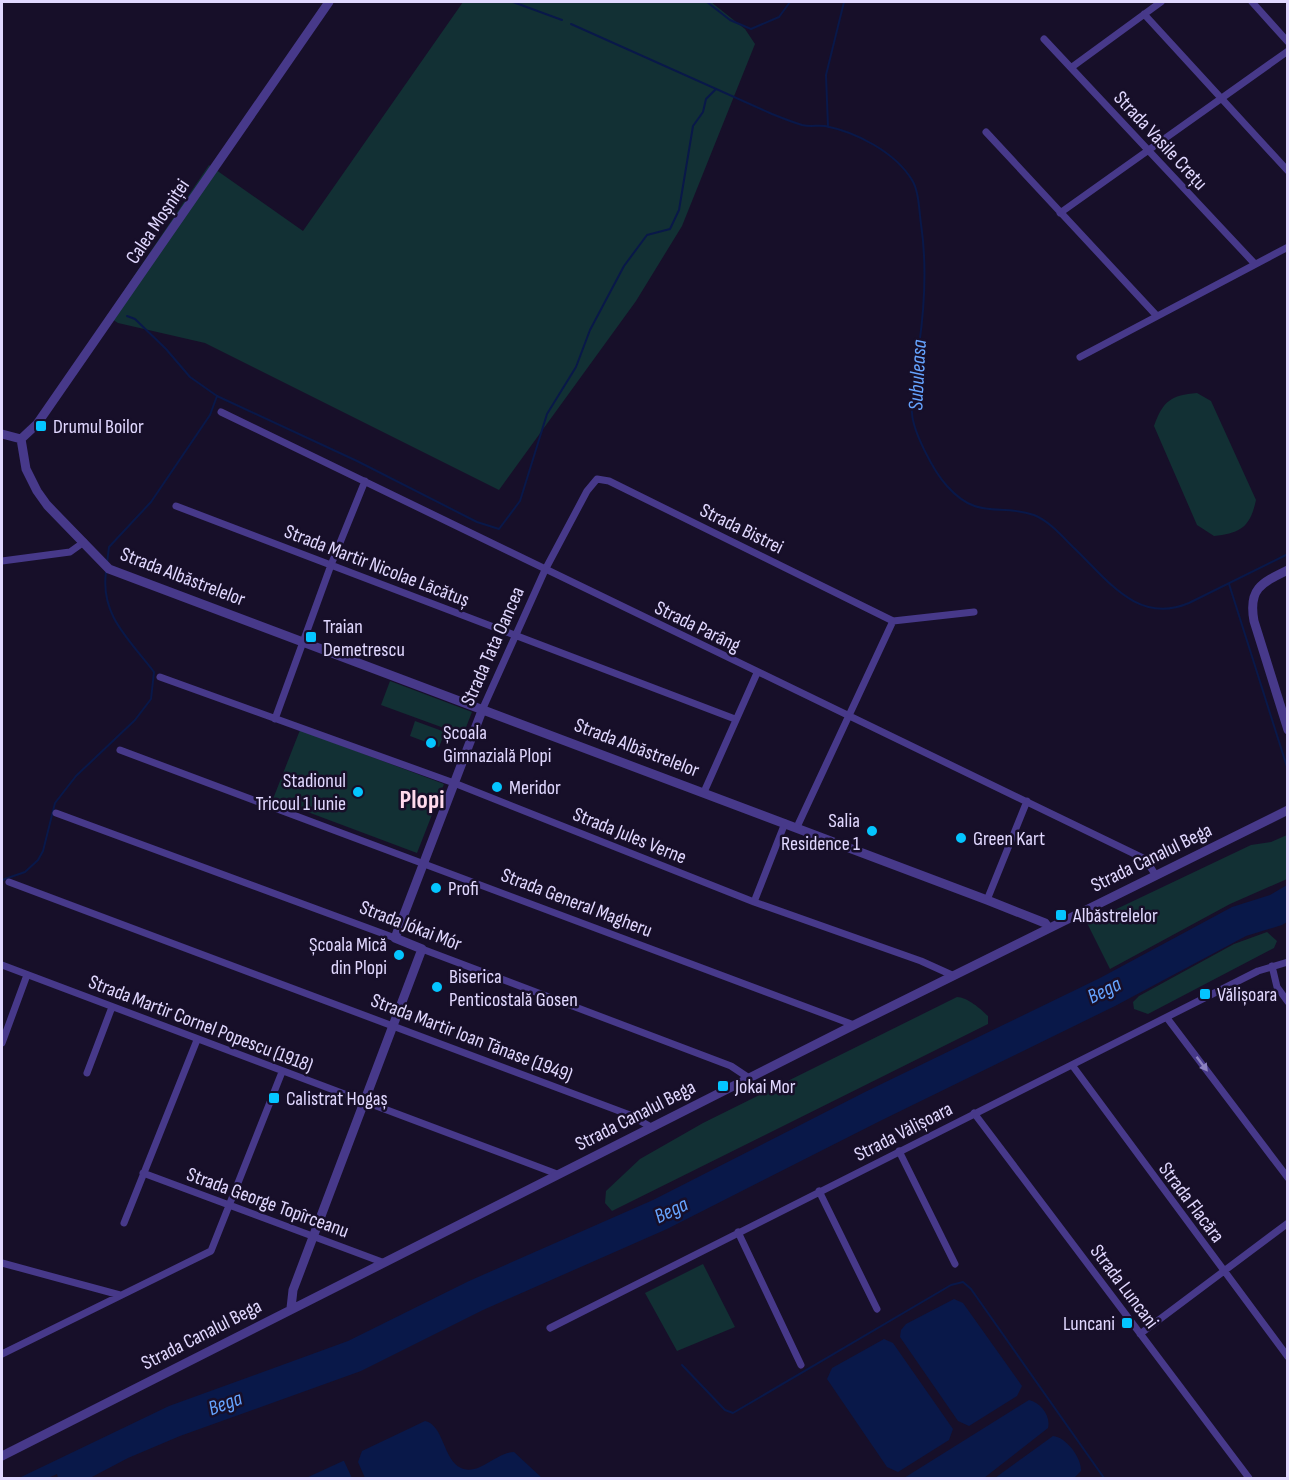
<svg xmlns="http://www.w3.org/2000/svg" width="1289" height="1480" font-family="'Sofia Sans Condensed',sans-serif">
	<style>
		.green { fill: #123034 }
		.water { fill: #091849 }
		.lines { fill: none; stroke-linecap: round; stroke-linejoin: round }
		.stream { stroke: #091849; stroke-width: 2 }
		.minor { stroke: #47398a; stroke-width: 7 }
		.tertiary { stroke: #47398a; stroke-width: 9 }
		.oneway { fill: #8c81bf }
		.poi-dot { fill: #04c5ff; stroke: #170f29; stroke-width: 2 }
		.labels { text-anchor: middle; stroke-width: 5; stroke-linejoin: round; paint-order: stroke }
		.street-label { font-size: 20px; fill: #e1d8ff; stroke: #170f29 }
		.poi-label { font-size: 20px; fill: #e1d8ff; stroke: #170f29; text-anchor: start }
		.water-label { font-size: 21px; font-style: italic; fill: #66a4ff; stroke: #170f29 }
		.district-label { font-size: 26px; font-weight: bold; fill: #ffdaec; stroke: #170f29 }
	</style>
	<rect width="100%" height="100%" fill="#170f29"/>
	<path class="green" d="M 463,2 L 711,2 L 745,29 L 755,44 L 682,226 L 636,301 L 499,490 L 205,343 L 118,323 L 107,316 L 209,165 L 303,231 Z
		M 1197,393 L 1211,401 L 1256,500 C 1250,528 1240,533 1214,536 L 1197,525 L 1154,426 C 1163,401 1171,395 1197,393 Z
		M 390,681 L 472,712 L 463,735 L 381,705 Z
		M 415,721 L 445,732 L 439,747 L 410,736 Z
		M 300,730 L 444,784 L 417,853 L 273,799 Z
		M 1287,835 L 1287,879 L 1230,904 L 1110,969 L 1087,923 L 1251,845 L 1271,842 Z
		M 1267,932 L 1277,941 L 1274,948 L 1148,1014 L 1134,1009 L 1133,1002 L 1139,996 L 1234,944 Z
		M 957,997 C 967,997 981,1009 988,1016 L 988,1024 L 612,1211 L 605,1203 L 606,1191 L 640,1159 L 703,1123 Z
		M 703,1264 L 735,1327 L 677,1351 L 645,1293 Z"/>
	<path class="water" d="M 1287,885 L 1287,922 L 1282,925 L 1246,936 L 1115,1006 L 880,1121 L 667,1229 L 483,1310 L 361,1371 L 180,1436 L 128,1458 L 90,1478 L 58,1478 L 57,1474 L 48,1478 L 19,1478 L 169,1406 L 348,1341 L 469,1281 L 653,1200 L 865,1092 L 1100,978 L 1232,907 L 1270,895 Z
		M 954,1299 L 963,1303 L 1022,1386 L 1017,1396 L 969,1426 L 958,1421 L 900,1337 L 901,1330 L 906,1324 Z
		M 884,1339 L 893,1343 L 953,1429 L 949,1440 L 898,1472 L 887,1467 L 827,1379 L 832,1368 Z
		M 1029,1400 C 1041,1403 1051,1416 1048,1428 L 984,1478 L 904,1478 Z
		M 425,1421 C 444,1425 443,1460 461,1468 C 479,1476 496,1452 514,1452 L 542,1478 L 365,1478 L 358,1462 L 362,1451 Z
		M 1053,1436 C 1066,1437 1082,1458 1081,1471 L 1074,1478 L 995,1478 Z
		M 344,1461 L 352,1478 L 306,1478 L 343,1461 Z"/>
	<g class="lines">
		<path class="stream" d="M 513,2 L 562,20
			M 707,2 L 730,20 L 751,29 L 779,17 L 790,2
			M 571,24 L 772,114 C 782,118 792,122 802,125 C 810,127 817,125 825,126 C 856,132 895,152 912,180 C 919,191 919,210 921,224 C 927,265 925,304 919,346 C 916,367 910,392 912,413 C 913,432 934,472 947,486 C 978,521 999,503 1034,515 C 1049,521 1062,536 1073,547 C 1107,579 1137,625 1189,603 L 1288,554
			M 828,127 L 826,75 L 844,2
			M 127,316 L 135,319 L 166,349 L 190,377 L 217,396 L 357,461 L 477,522 L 499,529 L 520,501 L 547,414 L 576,367 L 590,330 L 624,266 L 647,235 L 670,229 L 679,210 L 693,126 L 703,112 L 706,99 L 716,89
			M 107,563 L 109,547 L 151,502 L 210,415 L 217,396
			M 1229,584 L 1288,770
			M 2,880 L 25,872 L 38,860 L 43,851 L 55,803 L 76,776 L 135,720 L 151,699 L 154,672 C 130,640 100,616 106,572
			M 682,1365 L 725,1410 L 733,1413 L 951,1285 L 963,1282 L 971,1289 L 1104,1478"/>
		<path class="minor" d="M 1252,2 L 1288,42
			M 1144,14 L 1288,171
			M 1044,39 L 1254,263
			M 1072,67 L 1161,2
			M 986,132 L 1156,315
			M 1060,213 L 1288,51
			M 1080,357 L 1288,247
			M 221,412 L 1145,859 L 1155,874
			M 176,506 L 735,719
			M 2,561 L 70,552 L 84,542
			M 160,677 L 454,783 L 754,902 L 921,961 L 952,975
			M 483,708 L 545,570 L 587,491 L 597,479 L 609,481 L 893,621 L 974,612
			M 275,719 L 331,565 L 365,481
			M 120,750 L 854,1025
			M 704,792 L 757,673
			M 56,813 L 395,938
			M 797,827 L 893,621
			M 9,882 L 630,1115 L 651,1127
			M 987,900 L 1027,801
			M 754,902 L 785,823
			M 422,949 L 731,1066 L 749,1078
			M 2,965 L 557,1174
			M 1272,966 L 1277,987 L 1288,1002
			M 1167,1018 L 1288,1178
			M 2,1043 L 27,975
			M 1072,1065 L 1288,1357
			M 87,1073 L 112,1007
			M 974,1113 L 1249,1478
			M 899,1151 L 955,1264
			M 143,1173 L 382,1262
			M 819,1191 L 877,1309
			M 124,1223 L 197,1040
			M 738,1232 L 801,1365
			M 2,1263 L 120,1295
			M 550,1328 L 1258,971 L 1288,962
			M 1140,1334 L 1288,1223
			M 2,1354 L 211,1251 L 282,1072"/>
		<path class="tertiary" d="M 2,434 L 21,439 L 37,424 L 329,2
			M 21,439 L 26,469 L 37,491 L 47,505 L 109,569 L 987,900 L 1045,923 L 1048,927
			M 1288,570 C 1261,583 1248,589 1254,621 L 1288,730
			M 291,1308 L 293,1290 L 422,949 L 395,938 L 483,708
			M 2,1456 L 854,1025 L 1288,810"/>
	</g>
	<defs><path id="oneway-solid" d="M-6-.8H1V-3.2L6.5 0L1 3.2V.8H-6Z" transform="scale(1.5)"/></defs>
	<use class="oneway" href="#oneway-solid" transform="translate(1202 1064) rotate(53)"/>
	<g class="poi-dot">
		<rect x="35" y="420" width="12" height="12" rx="3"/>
		<rect x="305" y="631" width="12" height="12" rx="3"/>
		<circle cx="431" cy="743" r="6"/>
		<circle cx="497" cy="787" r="6"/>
		<circle cx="358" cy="792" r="6"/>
		<circle cx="872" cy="831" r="6"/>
		<circle cx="961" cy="838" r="6"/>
		<circle cx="436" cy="888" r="6"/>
		<rect x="1055" y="909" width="12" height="12" rx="3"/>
		<circle cx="399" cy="955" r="6"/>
		<circle cx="437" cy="987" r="6"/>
		<rect x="1199" y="988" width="12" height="12" rx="3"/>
		<rect x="717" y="1080" width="12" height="12" rx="3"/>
		<rect x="268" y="1092" width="12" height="12" rx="3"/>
		<rect x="1121" y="1317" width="12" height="12" rx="3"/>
	</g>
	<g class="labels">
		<g class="street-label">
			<text transform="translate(1161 140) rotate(47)" y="7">Strada Vasile Crețu</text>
			<text transform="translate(157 221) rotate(-56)" y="7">Calea Moșniței</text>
			<text transform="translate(742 528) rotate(26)" y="7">Strada Bistrei</text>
			<text transform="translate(377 565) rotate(21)" y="7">Strada Martir Nicolae Lăcătuș</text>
			<text transform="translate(183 576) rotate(21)" y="7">Strada Albăstrelelor</text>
			<text transform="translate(698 626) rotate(26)" y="7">Strada Parâng</text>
			<text transform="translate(492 646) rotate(-66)" y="7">Strada Tata Oancea</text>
			<text transform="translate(637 747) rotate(21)" y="7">Strada Albăstrelelor</text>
			<text transform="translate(630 835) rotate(22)" y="7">Strada Jules Verne</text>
			<text transform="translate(1151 857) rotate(-26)" y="7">Strada Canalul Bega</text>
			<text transform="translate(577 902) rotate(21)" y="7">Strada General Magheru</text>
			<text transform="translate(411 925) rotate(21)" y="7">Strada Jókai Mór</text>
			<text transform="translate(201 1023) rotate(21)" y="7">Strada Martir Cornel Popescu (1918)</text>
			<text transform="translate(472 1037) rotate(21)" y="7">Strada Martir Ioan Tănase (1949)</text>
			<text transform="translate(635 1115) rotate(-27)" y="7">Strada Canalul Bega</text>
			<text transform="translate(903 1131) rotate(-27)" y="7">Strada Vălișoara</text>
			<text transform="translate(268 1202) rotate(20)" y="7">Strada George Topîrceanu</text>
			<text transform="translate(1192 1202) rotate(53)" y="7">Strada Flacăra</text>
			<text transform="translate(1125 1286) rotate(53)" y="7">Strada Luncani</text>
			<text transform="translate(201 1334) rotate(-27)" y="7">Strada Canalul Bega</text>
		</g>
		<g class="poi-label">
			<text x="53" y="433">Drumul Boilor</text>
			<text x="323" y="633">Traian<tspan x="323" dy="23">Demetrescu</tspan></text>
			<text x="443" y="739">Școala<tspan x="443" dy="23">Gimnazială Plopi</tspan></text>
			<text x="346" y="787" text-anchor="end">Stadionul<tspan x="346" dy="23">Tricoul 1 Iunie</tspan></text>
			<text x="509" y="794">Meridor</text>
			<text x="860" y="827" text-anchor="end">Salia<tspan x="860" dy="23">Residence 1</tspan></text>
			<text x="973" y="845">Green Kart</text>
			<text x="448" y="895">Profi</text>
			<text x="1073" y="922">Albăstrelelor</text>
			<text x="387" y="951" text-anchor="end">Școala Mică<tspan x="387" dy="23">din Plopi</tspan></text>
			<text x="449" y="983">Biserica<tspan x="449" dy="23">Penticostală Gosen</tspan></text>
			<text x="1217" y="1001">Vălișoara</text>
			<text x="735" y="1093">Jokai Mor</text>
			<text x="286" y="1105">Calistrat Hogaș</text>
			<text x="1115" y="1330" text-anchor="end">Luncani</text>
		</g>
		<g class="water-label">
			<text transform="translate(917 375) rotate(-87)" y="7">Subuleasa</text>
			<text transform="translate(1104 990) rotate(-27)" y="7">Bega</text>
			<text transform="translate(671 1210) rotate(-26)" y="7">Bega</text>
			<text transform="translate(225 1403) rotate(-20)" y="7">Bega</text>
		</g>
		<g class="district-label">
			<text x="422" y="808">Plopi</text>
		</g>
	</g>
	<rect width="1289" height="1480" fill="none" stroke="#e1d8ff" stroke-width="6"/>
</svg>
